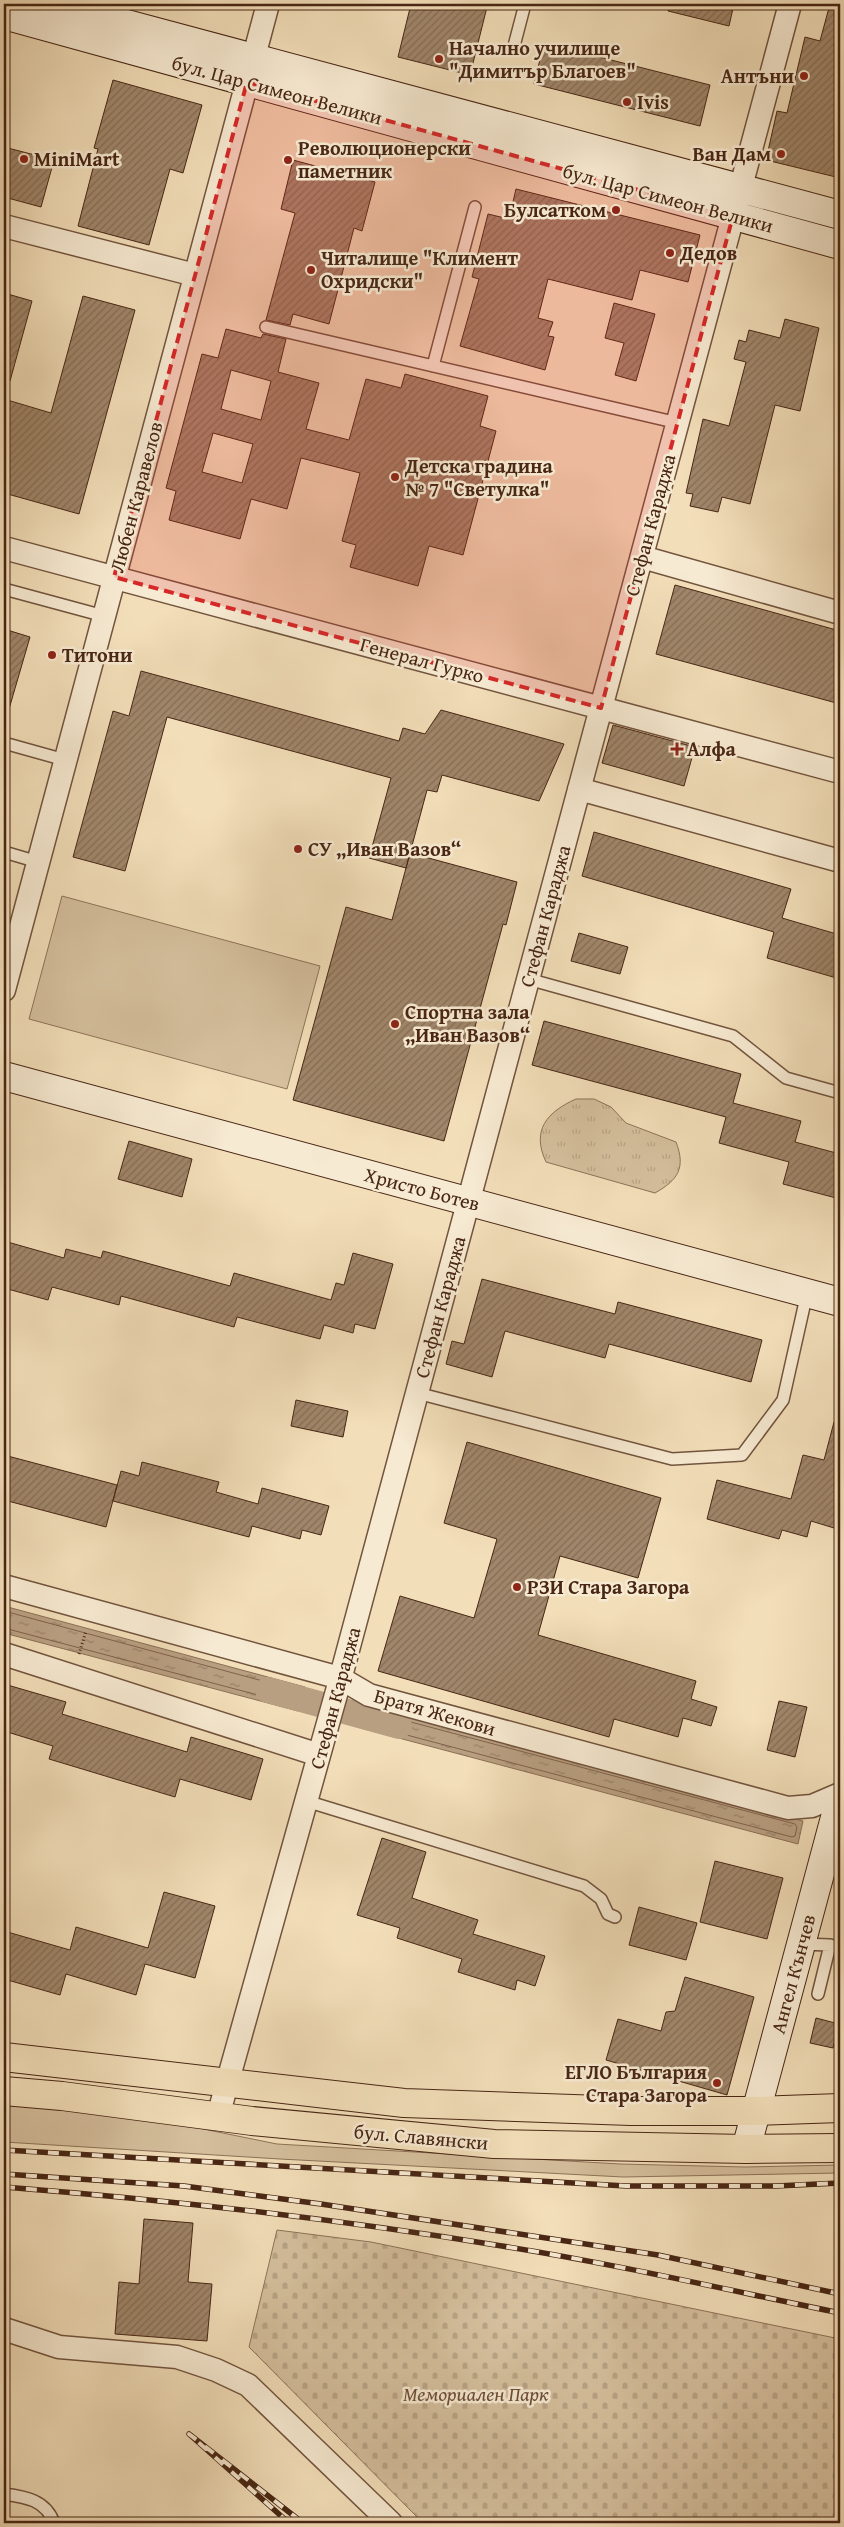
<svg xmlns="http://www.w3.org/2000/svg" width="844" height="2527" font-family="'Gentium Book Plus',serif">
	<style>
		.grass { fill: #d5bf9d; stroke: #8e7258 }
		.cemetery { fill: url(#cemetery-stones); stroke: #8e7258 }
		.park { fill: url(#park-tufts); stroke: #8e7258 }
		.water { fill: url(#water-ripples); stroke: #8b6f55 }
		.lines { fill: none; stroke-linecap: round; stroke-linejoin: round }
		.shore { stroke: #80624a; stroke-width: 1 }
		.canal { stroke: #b89f81; stroke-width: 26 }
		.building { fill: url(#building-hatch); stroke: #482614; fill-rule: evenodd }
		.lane-casing { stroke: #72543d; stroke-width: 14 }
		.street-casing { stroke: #72543d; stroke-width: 25 }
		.secondary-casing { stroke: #482614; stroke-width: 30 }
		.primary-casing { stroke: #482614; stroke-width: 30 }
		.path { stroke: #482614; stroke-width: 3; stroke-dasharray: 1 2.5; stroke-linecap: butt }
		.lane { stroke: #f7ead2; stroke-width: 11 }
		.street { stroke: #f7ead2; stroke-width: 22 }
		.secondary { stroke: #f7ead2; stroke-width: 28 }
		.primary { stroke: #f2deb9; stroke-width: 28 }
		.rail-casing { stroke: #482614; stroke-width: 5.5 }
		.rail { stroke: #f7ead2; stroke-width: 4; stroke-dasharray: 11; stroke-linecap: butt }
		.marked { fill: #d62828; fill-opacity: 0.2; stroke: #d62828; stroke-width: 4; stroke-dasharray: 10 6; stroke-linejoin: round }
		.poi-dot { fill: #8f2418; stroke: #f7ead2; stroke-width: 2 }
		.labels { text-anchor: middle; stroke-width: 5; stroke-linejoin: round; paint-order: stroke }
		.poi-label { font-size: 20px; font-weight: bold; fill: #482614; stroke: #f7ead2; text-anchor: start }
		.street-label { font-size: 20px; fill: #482614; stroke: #f7ead2 }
		.park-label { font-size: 20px; font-style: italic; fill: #6b4c36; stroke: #f7ead2 }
	</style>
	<defs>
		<pattern id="cemetery-stones" width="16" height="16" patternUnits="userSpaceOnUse" patternTransform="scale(1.25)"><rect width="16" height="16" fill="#d5bf9d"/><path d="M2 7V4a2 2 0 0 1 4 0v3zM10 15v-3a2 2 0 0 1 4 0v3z" fill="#b8a486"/></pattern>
		<pattern id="park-tufts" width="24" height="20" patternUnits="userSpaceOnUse" patternTransform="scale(1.25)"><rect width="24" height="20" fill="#d5bf9d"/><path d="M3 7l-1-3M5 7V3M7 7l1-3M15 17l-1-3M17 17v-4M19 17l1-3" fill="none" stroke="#b8a486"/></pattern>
		<pattern id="water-ripples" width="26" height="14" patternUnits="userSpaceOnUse" patternTransform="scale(1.25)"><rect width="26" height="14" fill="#b89f81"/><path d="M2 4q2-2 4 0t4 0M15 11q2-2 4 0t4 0" fill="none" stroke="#988168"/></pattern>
		<pattern id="building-hatch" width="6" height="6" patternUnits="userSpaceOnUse" patternTransform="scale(1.25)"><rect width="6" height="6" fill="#a0866a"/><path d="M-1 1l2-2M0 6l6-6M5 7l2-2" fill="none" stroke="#846d56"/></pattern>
	</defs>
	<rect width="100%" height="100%" fill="#f2deb9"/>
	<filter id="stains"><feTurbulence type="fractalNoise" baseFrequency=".004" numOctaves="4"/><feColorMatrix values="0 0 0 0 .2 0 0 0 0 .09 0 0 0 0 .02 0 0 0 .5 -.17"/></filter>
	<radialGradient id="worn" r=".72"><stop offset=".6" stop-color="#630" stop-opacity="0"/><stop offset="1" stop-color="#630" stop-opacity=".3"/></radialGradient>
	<path class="grass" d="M 62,896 L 320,966 L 287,1089 L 29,1019 Z
		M 4,2103 L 150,2115 L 208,2130 L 277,2144 L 620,2164 L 745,2167 L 840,2165 L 840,2173 L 623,2177 L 280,2159 L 4,2142 Z"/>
	<path class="cemetery" d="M 277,2230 L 371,2242 L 840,2339 L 840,2523 L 423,2523 L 249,2347 Z"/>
	<path class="park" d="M 576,1099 L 594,1099 L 611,1107 L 626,1123 L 676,1142 C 686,1168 678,1180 655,1193 L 546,1162 C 531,1130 547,1112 576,1099 Z"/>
	<path class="water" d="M 4,1606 L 305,1687 L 298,1711 L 4,1633 Z
		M 367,1705 L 803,1821 L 798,1844 L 361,1728 Z"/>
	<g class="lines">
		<path class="shore" d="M 4,1611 L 296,1690 L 298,1693 L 295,1703 L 292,1704 L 4,1628
			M 373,1712 L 795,1824 L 797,1827 L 795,1836 L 792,1837 L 369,1725 L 368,1722 L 370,1713 Z"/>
		<path class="canal" d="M 268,1690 L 399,1726"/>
	</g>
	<path class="building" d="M 411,4 L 474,4 L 487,7 L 470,75 L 398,57 Z
		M 669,4 L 734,4 L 729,26 L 668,11 Z
		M 830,4 L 840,4 L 840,178 L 766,160 L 777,111 L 787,113 L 805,37 L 820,41 Z
		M 544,43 L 710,85 L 700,126 L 534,84 Z
		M 113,80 L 202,105 L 183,173 L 170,169 L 149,245 L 78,226 L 98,149 L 94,148 Z
		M 4,147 L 54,160 L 41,207 L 4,197 Z
		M 293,160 L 375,182 L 362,231 L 354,228 L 329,324 L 293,314 L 290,325 L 266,320 L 295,213 L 281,209 Z
		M 516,189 L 700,235 L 688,282 L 640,270 L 632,300 L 548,279 L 538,318 L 553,322 L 548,336 L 554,337 L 545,370 L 460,346 L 479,279 L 472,277 L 488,214 L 509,219 Z
		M 4,293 L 32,301 L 10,381 L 4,380 Z
		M 83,296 L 135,310 L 79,514 L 4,493 L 4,399 L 51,413 Z
		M 614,303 L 655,314 L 636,381 L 615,375 L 624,343 L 605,338 Z
		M 785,319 L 819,328 L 800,411 L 775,405 L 750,504 L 722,497 L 718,512 L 690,506 L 693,494 L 686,493 L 703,419 L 729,426 L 746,362 L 734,359 L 739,340 L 746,342 L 749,330 L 780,338 Z
		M 226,329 L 261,338 L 263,334 L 286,339 L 278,372 L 319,383 L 306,429 L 349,440 L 366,379 L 401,388 L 405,374 L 488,396 L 480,426 L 496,431 L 463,555 L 429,546 L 418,586 L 350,567 L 356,545 L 342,541 L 360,473 L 301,458 L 287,509 L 251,499 L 240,539 L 169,520 L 176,491 L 166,488 L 202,354 L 218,358 ZM 231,370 L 271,381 L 261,420 L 221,409 ZM 213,433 L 253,444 L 242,483 L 202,472 Z
		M 675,585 L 840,631 L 840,704 L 656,654 Z
		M 4,629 L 30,637 L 9,709 L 4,708 Z
		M 141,671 L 399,741 L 403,728 L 425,734 L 441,710 L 564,744 L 539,801 L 442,775 L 437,792 L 427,790 L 406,868 L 369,858 L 391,778 L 167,717 L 125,871 L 73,857 L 113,711 L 129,716 Z
		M 613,725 L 695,747 L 684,786 L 602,763 Z
		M 594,832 L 791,889 L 782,918 L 840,935 L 840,979 L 767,958 L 774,932 L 582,876 Z
		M 410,853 L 517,882 L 506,925 L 503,924 L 444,1141 L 293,1100 L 346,907 L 392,920 Z
		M 579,933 L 628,947 L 620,974 L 571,961 Z
		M 544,1021 L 741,1074 L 733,1103 L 801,1121 L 795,1142 L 840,1154 L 840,1199 L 783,1184 L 789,1162 L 719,1143 L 726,1117 L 532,1065 Z
		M 129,1141 L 192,1159 L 182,1197 L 118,1179 Z
		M 4,1241 L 64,1258 L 66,1249 L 101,1258 L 103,1251 L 230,1286 L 234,1273 L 331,1300 L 336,1283 L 344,1285 L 353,1253 L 393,1264 L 375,1329 L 355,1324 L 353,1333 L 324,1325 L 320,1339 L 237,1317 L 234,1327 L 121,1296 L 119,1305 L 52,1287 L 48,1300 L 4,1288 Z
		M 482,1279 L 615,1314 L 618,1302 L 762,1340 L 751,1382 L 609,1344 L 605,1358 L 505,1331 L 492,1377 L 446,1364 L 452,1341 L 464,1344 Z
		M 296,1400 L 348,1411 L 343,1437 L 291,1426 Z
		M 834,1422 L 840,1423 L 840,1505 L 834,1528 L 811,1521 L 807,1537 L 782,1530 L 779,1539 L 707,1519 L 717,1480 L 791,1499 L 803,1455 L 824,1460 Z
		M 467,1442 L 661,1498 L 638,1578 L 560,1556 L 538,1635 L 696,1681 L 691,1699 L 717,1707 L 711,1726 L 683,1718 L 678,1737 L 614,1719 L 609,1737 L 378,1671 L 400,1596 L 474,1618 L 497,1539 L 444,1523 Z
		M 4,1455 L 117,1485 L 106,1527 L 4,1500 Z
		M 142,1462 L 219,1482 L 216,1492 L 258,1504 L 262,1488 L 329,1506 L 321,1535 L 302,1530 L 300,1539 L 252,1526 L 249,1537 L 113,1501 L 121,1471 L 139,1476 Z
		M 4,1684 L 66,1702 L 62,1714 L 187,1752 L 191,1737 L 263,1759 L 251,1800 L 180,1779 L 175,1797 L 49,1759 L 53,1746 L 4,1731 Z
		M 779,1701 L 807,1707 L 795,1757 L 767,1750 Z
		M 382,1838 L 426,1852 L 412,1898 L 478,1920 L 473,1934 L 545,1956 L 535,1986 L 517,1980 L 515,1990 L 458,1972 L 462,1959 L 397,1938 L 400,1928 L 357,1915 Z
		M 715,1861 L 783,1878 L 767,1939 L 700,1922 Z
		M 164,1892 L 215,1906 L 195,1978 L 145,1964 L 136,1995 L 66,1974 L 60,1995 L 4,1979 L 4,1931 L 70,1950 L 76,1927 L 148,1948 Z
		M 639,1907 L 697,1923 L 686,1960 L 629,1945 Z
		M 685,1977 L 754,1997 L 727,2095 L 606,2060 L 618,2019 L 661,2031 L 666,2012 L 675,2011 Z
		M 816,2018 L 839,2024 L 833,2048 L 810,2043 Z
		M 144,2219 L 193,2223 L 188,2282 L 212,2284 L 207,2341 L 115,2334 L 119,2282 L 139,2284 Z"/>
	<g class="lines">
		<defs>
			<path id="lane" d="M 514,46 L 525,4
				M 266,327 L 678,423
				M 433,366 L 475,207
				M 4,589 L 104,616
				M 4,743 L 65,760
				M 4,852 L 38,862
				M 528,979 L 733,1036 L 786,1078 L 840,1093
				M 417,1393 L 672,1459 L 742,1455 L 783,1400 L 807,1293
				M 306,1801 L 584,1886 L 601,1899 L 608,1914 L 615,1917
				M 801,1944 L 830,1945 L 840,1948
				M 818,1994 L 830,1945
				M 4,2494 C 26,2497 46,2500 54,2523"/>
			<path id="street" d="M 4,226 L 195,275
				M 4,548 L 840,772
				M 642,557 L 840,613
				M 579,789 L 840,861
				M 4,990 L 268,4
				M 4,1586 L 340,1678 L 369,1695 L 788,1808 L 812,1806 L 840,1794
				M 4,1654 L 319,1755
				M 218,2116 L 337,1691 L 790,4
				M 4,2329 L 59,2347 L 177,2357 L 216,2370 L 248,2385 L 391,2523"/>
			<path id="secondary" d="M 52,4 L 840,215
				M 4,15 L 840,245
				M 4,1076 L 840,1302
				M 746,2149 L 840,1799"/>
			<path id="primary" d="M 4,2057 L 404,2103 L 631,2111 L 757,2111 L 840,2108
				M 4,2091 L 62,2096 L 252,2121 L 494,2144 L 746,2149 L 840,2148"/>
		</defs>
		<use href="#lane" class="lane-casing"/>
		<use href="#street" class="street-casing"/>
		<use href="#secondary" class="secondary-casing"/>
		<use href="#primary" class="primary-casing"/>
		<path class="path" d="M 79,1654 L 86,1631"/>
		<use href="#lane" class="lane"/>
		<use href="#street" class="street"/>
		<use href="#secondary" class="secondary"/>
		<use href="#primary" class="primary"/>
		<defs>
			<path id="rail" d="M 4,2150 L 626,2186 L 776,2186 L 840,2183
				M 4,2174 L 184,2186 L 321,2204 L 658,2255 L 840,2294
				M 4,2187 C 170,2200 337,2219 502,2246 C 616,2264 728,2290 840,2313
				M 289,2523 L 189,2434 L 303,2523"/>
		</defs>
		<use href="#rail" class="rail-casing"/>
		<use href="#rail" class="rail"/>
	</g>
	<path class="marked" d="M 247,82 L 733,216 L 601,708 L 114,577 Z"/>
	<g class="poi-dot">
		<circle cx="439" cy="59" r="5"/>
		<circle cx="804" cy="76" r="5"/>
		<circle cx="627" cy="102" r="5"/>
		<circle cx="781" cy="154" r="5"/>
		<circle cx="24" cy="159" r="5"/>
		<circle cx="288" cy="160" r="5"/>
		<circle cx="616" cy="210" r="5"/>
		<circle cx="670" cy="253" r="5"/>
		<circle cx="311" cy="270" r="5"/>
		<circle cx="395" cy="477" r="5"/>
		<circle cx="52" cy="655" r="5"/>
		<path d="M674.5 741.5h5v5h5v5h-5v5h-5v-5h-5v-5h5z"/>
		<circle cx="298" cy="849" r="5"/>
		<circle cx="395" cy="1024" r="5"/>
		<circle cx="517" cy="1587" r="5"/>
		<circle cx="717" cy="2083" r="5"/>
	</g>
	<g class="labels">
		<g class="poi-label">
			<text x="449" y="55">Начално училище<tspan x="449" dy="23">"Димитър Благоев"</tspan></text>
			<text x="794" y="83" text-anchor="end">Антъни</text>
			<text x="637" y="109">Ivis</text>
			<text x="298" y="155">Революционерски<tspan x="298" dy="23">паметник</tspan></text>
			<text x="771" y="161" text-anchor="end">Ван Дам</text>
			<text x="34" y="166">MiniMart</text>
			<text x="606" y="217" text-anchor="end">Булсатком</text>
			<text x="680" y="260">Дедов</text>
			<text x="321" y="265">Читалище "Климент<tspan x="321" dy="23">Охридски"</tspan></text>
			<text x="405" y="473">Детска градина<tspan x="405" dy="23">№ 7 "Светулка"</tspan></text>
			<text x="62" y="662">Титони</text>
			<text x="687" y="756">Алфа</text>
			<text x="308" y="856">СУ „Иван Вазов“</text>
			<text x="405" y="1019">Спортна зала<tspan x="405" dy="23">„Иван Вазов“</tspan></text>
			<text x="527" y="1594">РЗИ Стара Загора</text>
			<text x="707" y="2079" text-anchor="end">ЕГЛО България<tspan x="707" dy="23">Стара Загора</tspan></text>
		</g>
		<g class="street-label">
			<text transform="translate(277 90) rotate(15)" y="7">бул. Цар Симеон Велики</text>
			<text transform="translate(668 198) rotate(15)" y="7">бул. Цар Симеон Велики</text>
			<text transform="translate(136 497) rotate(-75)" y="7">Любен Каравелов</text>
			<text transform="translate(650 525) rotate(-75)" y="7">Стефан Караджа</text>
			<text transform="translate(422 660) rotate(15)" y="7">Генерал Гурко</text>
			<text transform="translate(545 916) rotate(-75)" y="7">Стефан Караджа</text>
			<text transform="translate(422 1189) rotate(15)" y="7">Христо Ботев</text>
			<text transform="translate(440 1307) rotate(-75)" y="7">Стефан Караджа</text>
			<text transform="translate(335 1698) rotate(-75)" y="7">Стефан Караджа</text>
			<text transform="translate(435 1712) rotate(16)" y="7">Братя Жекови</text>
			<text transform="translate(793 1974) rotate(-75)" y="7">Ангел Кънчев</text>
			<text transform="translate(421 2137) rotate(5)" y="7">бул. Славянски</text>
		</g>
		<g class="park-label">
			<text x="476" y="2401">Мемориален Парк</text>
		</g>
	</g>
	<rect width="844" height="2527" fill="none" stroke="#f2deb9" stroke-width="20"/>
	<rect x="5" y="5" width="834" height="2517" fill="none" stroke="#482614" stroke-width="2.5"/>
	<rect x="10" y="10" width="824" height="2507" fill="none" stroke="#482614"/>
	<rect width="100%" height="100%" filter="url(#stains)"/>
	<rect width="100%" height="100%" fill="url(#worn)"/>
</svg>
